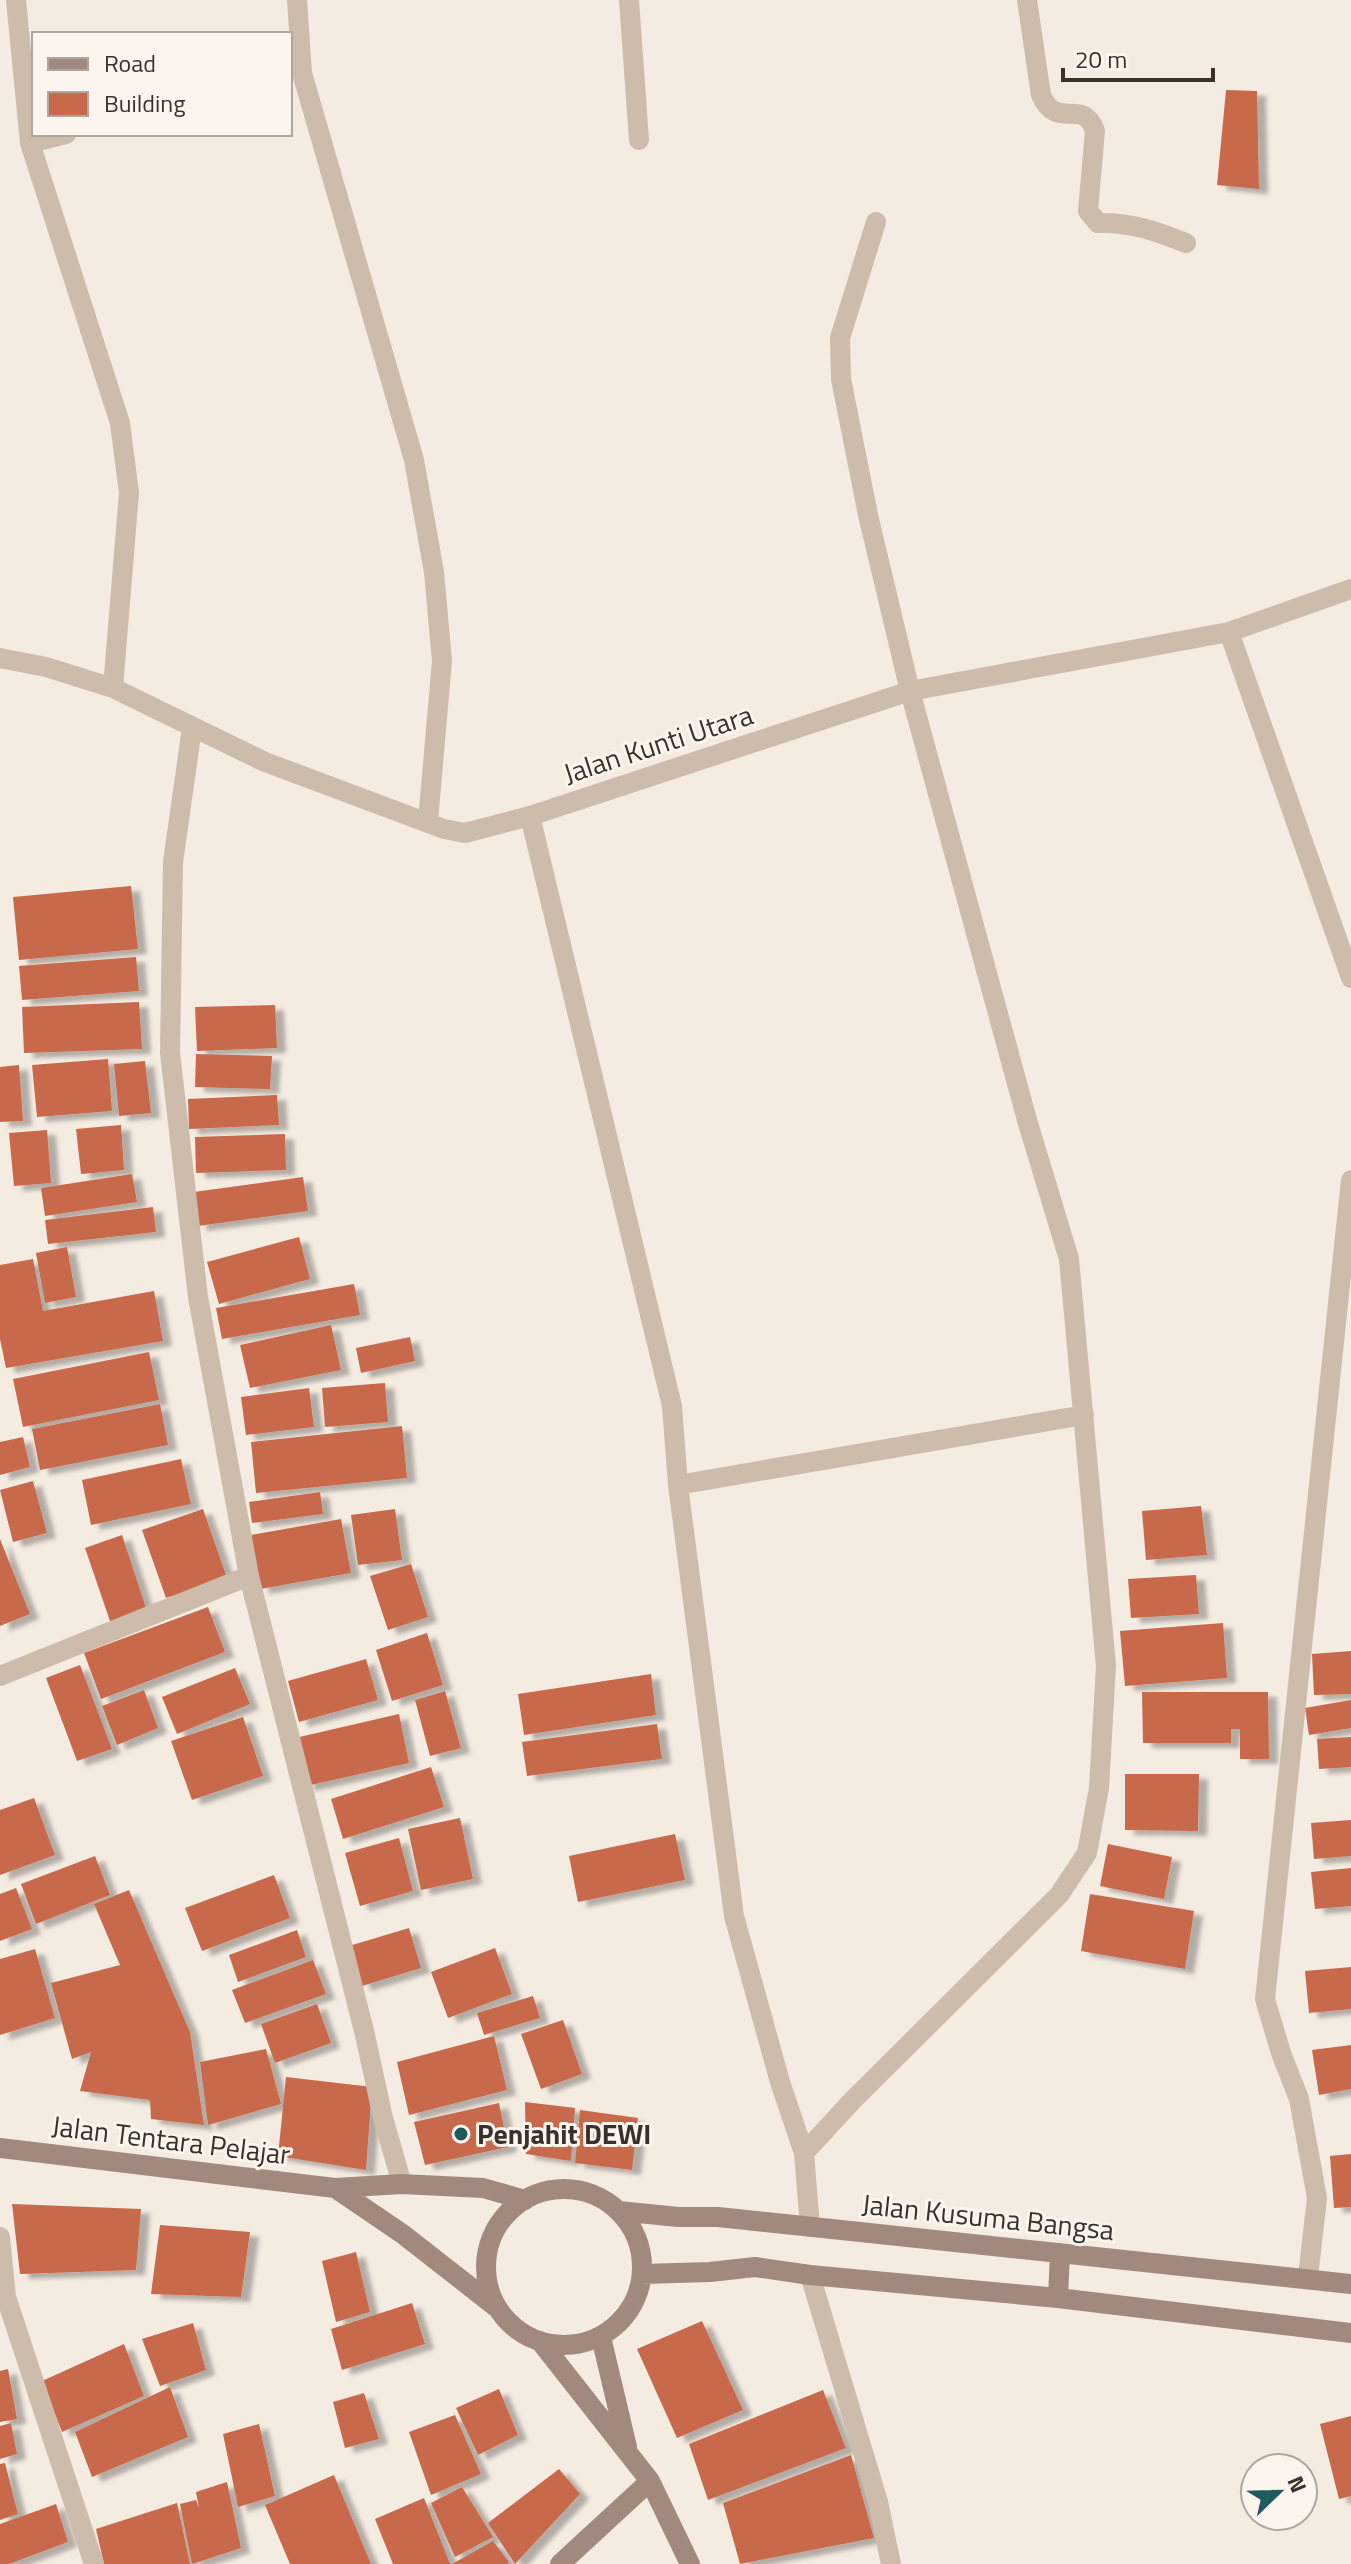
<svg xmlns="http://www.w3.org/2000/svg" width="1351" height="2564" font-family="'Titillium Web',sans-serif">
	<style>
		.building { fill: #c8694b; filter: url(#shadow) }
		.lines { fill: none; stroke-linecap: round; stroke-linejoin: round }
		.street { stroke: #cdbbac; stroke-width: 20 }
		.secondary { stroke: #a18a7d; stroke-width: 20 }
		.poi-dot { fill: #1f5a5e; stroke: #fbf5ee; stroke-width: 3 }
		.labels { text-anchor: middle; stroke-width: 6; stroke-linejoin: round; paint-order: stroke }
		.street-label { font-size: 28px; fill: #3b302b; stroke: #fbf5ee }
		.poi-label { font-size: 28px; font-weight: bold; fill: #3b302b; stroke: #fbf5ee; text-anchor: start }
	</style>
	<defs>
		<filter id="shadow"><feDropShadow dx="9" dy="5" stdDeviation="2" flood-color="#0004"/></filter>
	</defs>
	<rect width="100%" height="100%" fill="#f4ebe1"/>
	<path class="building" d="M 1226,90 L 1257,91 L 1259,189 L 1217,185 Z
		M 131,886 L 138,949 L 19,960 L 13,897 Z
		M 136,957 L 139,991 L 22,1000 L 19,966 Z
		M 139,1002 L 142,1049 L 24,1053 L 22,1007 Z
		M 275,1005 L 277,1048 L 197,1051 L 195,1007 Z
		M 196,1054 L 272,1056 L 270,1089 L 195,1087 Z
		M 108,1059 L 112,1111 L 37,1117 L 32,1065 Z
		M 145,1061 L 151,1113 L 119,1116 L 114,1064 Z
		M 19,1065 L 23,1121 L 0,1122 L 0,1067 Z
		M 277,1095 L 279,1125 L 189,1129 L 188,1099 Z
		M 121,1125 L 124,1170 L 81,1174 L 76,1129 Z
		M 47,1130 L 51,1183 L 14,1186 L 9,1133 Z
		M 285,1134 L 286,1170 L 196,1173 L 195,1137 Z
		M 132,1174 L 137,1202 L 45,1216 L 41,1188 Z
		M 303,1177 L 308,1211 L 198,1226 L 194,1192 Z
		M 153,1207 L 156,1232 L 48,1244 L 45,1220 Z
		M 299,1237 L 310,1279 L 219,1304 L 207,1262 Z
		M 67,1247 L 76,1297 L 45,1303 L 36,1253 Z
		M 33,1259 L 43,1311 L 154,1291 L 163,1341 L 6,1368 L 0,1339 L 0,1265 Z
		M 354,1284 L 360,1315 L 222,1339 L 216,1308 Z
		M 331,1325 L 341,1370 L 250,1388 L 240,1345 Z
		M 410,1337 L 415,1361 L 361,1373 L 356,1348 Z
		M 149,1352 L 159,1400 L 23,1427 L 13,1379 Z
		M 385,1383 L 388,1422 L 325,1427 L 322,1388 Z
		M 309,1388 L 314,1427 L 246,1435 L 241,1397 Z
		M 160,1404 L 168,1445 L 40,1470 L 32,1429 Z
		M 402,1426 L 407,1478 L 256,1493 L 251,1442 Z
		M 23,1437 L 30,1467 L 0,1475 L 0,1442 Z
		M 181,1459 L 191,1504 L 91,1525 L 82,1480 Z
		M 33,1481 L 47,1533 L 13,1542 L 0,1490 Z
		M 320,1492 L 323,1514 L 252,1523 L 249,1502 Z
		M 1201,1506 L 1207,1555 L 1146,1560 L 1142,1511 Z
		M 203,1509 L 227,1578 L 166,1598 L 142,1530 Z
		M 395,1509 L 402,1560 L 358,1565 L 351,1515 Z
		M 341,1519 L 351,1573 L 260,1589 L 251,1535 Z
		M 122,1535 L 147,1611 L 111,1624 L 85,1548 Z
		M 0,1539 L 30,1614 L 0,1626 Z
		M 411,1564 L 428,1617 L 388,1630 L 370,1576 Z
		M 1196,1575 L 1199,1614 L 1131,1618 L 1128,1579 Z
		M 208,1607 L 225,1652 L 101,1699 L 84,1653 Z
		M 1223,1623 L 1227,1678 L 1125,1686 L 1120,1631 Z
		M 427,1633 L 443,1685 L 392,1701 L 376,1650 Z
		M 1351,1651 L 1351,1694 L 1314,1695 L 1312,1654 Z
		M 366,1659 L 378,1700 L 299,1722 L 288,1681 Z
		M 80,1665 L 112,1749 L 77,1761 L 46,1678 Z
		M 235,1668 L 250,1704 L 177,1734 L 162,1697 Z
		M 651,1674 L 656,1715 L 524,1735 L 518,1694 Z
		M 144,1690 L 158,1728 L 117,1745 L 102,1706 Z
		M 445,1691 L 461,1748 L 430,1756 L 415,1700 Z
		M 1142,1692 L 1268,1692 L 1269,1759 L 1240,1759 L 1240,1729 L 1231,1729 L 1231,1743 L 1143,1743 Z
		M 1351,1700 L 1351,1728 L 1309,1735 L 1305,1708 Z
		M 399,1714 L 409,1763 L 306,1786 L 295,1738 Z
		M 243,1717 L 263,1776 L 192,1800 L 171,1741 Z
		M 657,1724 L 662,1759 L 527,1776 L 522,1742 Z
		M 1351,1737 L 1351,1767 L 1319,1769 L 1317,1739 Z
		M 431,1767 L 444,1807 L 343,1839 L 331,1799 Z
		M 1125,1774 L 1199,1774 L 1198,1831 L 1125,1830 Z
		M 34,1798 L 55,1855 L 0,1875 L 0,1810 Z
		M 460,1818 L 473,1879 L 421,1890 L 408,1829 Z
		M 1351,1820 L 1351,1856 L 1314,1859 L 1311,1823 Z
		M 675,1834 L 685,1880 L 578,1902 L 569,1856 Z
		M 399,1838 L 413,1891 L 360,1906 L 345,1853 Z
		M 1108,1844 L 1172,1857 L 1164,1899 L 1100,1886 Z
		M 95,1856 L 110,1895 L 36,1924 L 21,1884 Z
		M 1351,1868 L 1351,1906 L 1315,1909 L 1311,1872 Z
		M 274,1875 L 290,1918 L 202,1951 L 185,1908 Z
		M 16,1888 L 32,1929 L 0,1941 L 0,1894 Z
		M 129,1890 L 190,2032 L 204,2125 L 151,2119 L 150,2100 L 80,2091 L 91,2052 L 72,2059 L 51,1983 L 120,1965 L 94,1904 Z
		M 1090,1894 L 1194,1911 L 1185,1969 L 1081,1951 Z
		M 409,1928 L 421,1968 L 362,1986 L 349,1946 Z
		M 297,1930 L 306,1957 L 238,1982 L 229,1955 Z
		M 495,1948 L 512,1994 L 448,2018 L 431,1972 Z
		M 35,1949 L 55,2018 L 0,2035 L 0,1959 Z
		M 313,1960 L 326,1994 L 245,2023 L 232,1990 Z
		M 1351,1967 L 1351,2009 L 1309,2013 L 1305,1971 Z
		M 533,1996 L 540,2018 L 484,2035 L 477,2013 Z
		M 317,2004 L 331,2043 L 275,2063 L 261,2024 Z
		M 563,2020 L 582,2074 L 541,2089 L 521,2034 Z
		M 494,2036 L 507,2090 L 409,2115 L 397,2062 Z
		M 1351,2045 L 1351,2089 L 1319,2095 L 1312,2050 Z
		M 266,2049 L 281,2104 L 208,2125 L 200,2062 Z
		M 286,2077 L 372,2087 L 366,2170 L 278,2156 Z
		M 525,2102 L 575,2108 L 571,2161 L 526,2154 Z
		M 499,2103 L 508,2147 L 425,2165 L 414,2122 Z
		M 580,2110 L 638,2118 L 632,2170 L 575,2163 Z
		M 1351,2154 L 1351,2207 L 1334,2208 L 1330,2156 Z
		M 12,2204 L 141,2209 L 136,2270 L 20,2274 Z
		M 160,2225 L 250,2232 L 241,2297 L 151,2294 Z
		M 356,2252 L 370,2312 L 336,2322 L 322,2261 Z
		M 412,2303 L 425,2344 L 342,2370 L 331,2329 Z
		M 702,2321 L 743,2410 L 677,2438 L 637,2349 Z
		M 193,2323 L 206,2370 L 160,2386 L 142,2339 Z
		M 124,2344 L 144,2396 L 62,2432 L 42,2381 Z
		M 8,2369 L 17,2419 L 0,2422 L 0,2371 Z
		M 170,2387 L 188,2437 L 92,2477 L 75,2432 Z
		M 499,2389 L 518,2435 L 478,2455 L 456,2408 Z
		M 823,2390 L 846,2448 L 708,2500 L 689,2444 Z
		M 364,2393 L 379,2439 L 345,2448 L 333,2402 Z
		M 455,2415 L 481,2474 L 431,2495 L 409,2432 Z
		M 1351,2416 L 1351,2496 L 1339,2499 L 1320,2424 Z
		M 11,2423 L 17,2454 L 0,2459 L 0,2426 Z
		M 259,2424 L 275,2496 L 238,2507 L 223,2434 Z
		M 851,2455 L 874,2538 L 740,2564 L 723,2503 Z
		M 5,2463 L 18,2514 L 0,2520 L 0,2464 Z
		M 559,2469 L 580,2494 L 515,2564 L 488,2523 Z
		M 334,2475 L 371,2564 L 290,2564 L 265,2505 Z
		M 227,2482 L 241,2548 L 192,2564 L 180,2504 L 196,2500 L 199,2508 L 196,2492 Z
		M 462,2487 L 493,2537 L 455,2557 L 431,2503 Z
		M 424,2498 L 450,2564 L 393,2564 L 375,2519 Z
		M 177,2503 L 190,2564 L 104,2564 L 96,2529 Z
		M 56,2504 L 68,2542 L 9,2564 L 0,2564 L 0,2524 Z
		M 493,2541 L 509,2562 L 507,2564 L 452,2564 Z"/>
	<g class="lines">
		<path class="street" d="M 16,0 L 30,143 L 120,423 L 129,493 L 113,688
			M 297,0 L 302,73 L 414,460 L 434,572 L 442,661 L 428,821
			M 629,0 L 639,140
			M 1027,0 L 1041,95 C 1057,132 1083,96 1095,131 L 1088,211 L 1098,223 C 1130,222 1156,231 1186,243
			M 30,143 L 66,134
			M 1229,632 L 1351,978
			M 0,658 L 46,667 L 113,688 L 265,762 L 444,829 L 465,833 L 530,816 L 910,691 L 1229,632 L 1351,589
			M 192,728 L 173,862 L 170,1053 L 198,1297 L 249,1576 L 365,2035 L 383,2118 L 402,2184
			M 530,816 L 672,1406 L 678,1485 L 734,1916 L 780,2082 L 804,2153
			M 678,1485 L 1084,1415
			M 0,1676 L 249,1576
			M 810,2227 L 804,2153 L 852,2101 L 1059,1895 L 1087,1853 L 1099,1788 L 1106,1666 L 1069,1259 L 1027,1120 L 910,691 L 868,515 L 841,379 L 840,338 L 876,222
			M 0,2237 L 6,2297 L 94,2564
			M 810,2275 L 878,2502 L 891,2564
			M 1308,2277 L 1317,2198 L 1299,2099 L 1281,2053 L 1265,1999 L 1351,1180"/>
		<path class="secondary" d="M 0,2148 L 335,2188 L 402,2184 L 483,2188 L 525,2200
			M 335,2188 L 404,2235 L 496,2307
			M486 2267a78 78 0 1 1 156 0a78 78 0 1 1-156 0Z
			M 619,2211 L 678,2217 L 718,2217 L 1351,2284
			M 642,2274 L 710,2272 L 755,2267 L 810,2275 L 1058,2298 L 1351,2333
			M 1058,2298 L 1060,2253
			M 601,2337 L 627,2447
			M 540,2341 L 650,2481 L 690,2564
			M 560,2564 L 650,2481"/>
	</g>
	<circle class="poi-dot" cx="461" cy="2134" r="8"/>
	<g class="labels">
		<g class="street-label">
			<text transform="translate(658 744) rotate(-18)" y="10">Jalan Kunti Utara</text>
			<text transform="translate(171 2140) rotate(7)" y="10">Jalan Tentara Pelajar</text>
			<text transform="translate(988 2217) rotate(6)" y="10">Jalan Kusuma Bangsa</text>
		</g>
		<g class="poi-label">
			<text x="477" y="2144">Penjahit DEWI</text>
		</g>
	</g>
	<rect x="32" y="32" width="260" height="104" fill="#fbf5ee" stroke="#aea6a0" stroke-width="2"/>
	<rect x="48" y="58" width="40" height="12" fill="#a18a7d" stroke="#aea6a0" stroke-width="2"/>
	<text x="104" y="72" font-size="24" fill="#3b302b">Road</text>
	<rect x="48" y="92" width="40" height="24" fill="#c8694b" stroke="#aea6a0" stroke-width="2"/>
	<text x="104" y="112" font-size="24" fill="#3b302b">Building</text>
	<g transform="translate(1279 2492) rotate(67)"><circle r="38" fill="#fbf5ee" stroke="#aea6a0" stroke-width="2"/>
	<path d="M0-6L14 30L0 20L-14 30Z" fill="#1f5a5e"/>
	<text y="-12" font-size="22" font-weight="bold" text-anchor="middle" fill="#3b302b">N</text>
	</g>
	<path d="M1063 68v12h150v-12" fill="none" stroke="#3b302b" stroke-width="4"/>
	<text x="1075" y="68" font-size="24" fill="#3b302b" stroke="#fbf5ee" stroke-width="6" paint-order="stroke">20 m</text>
</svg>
